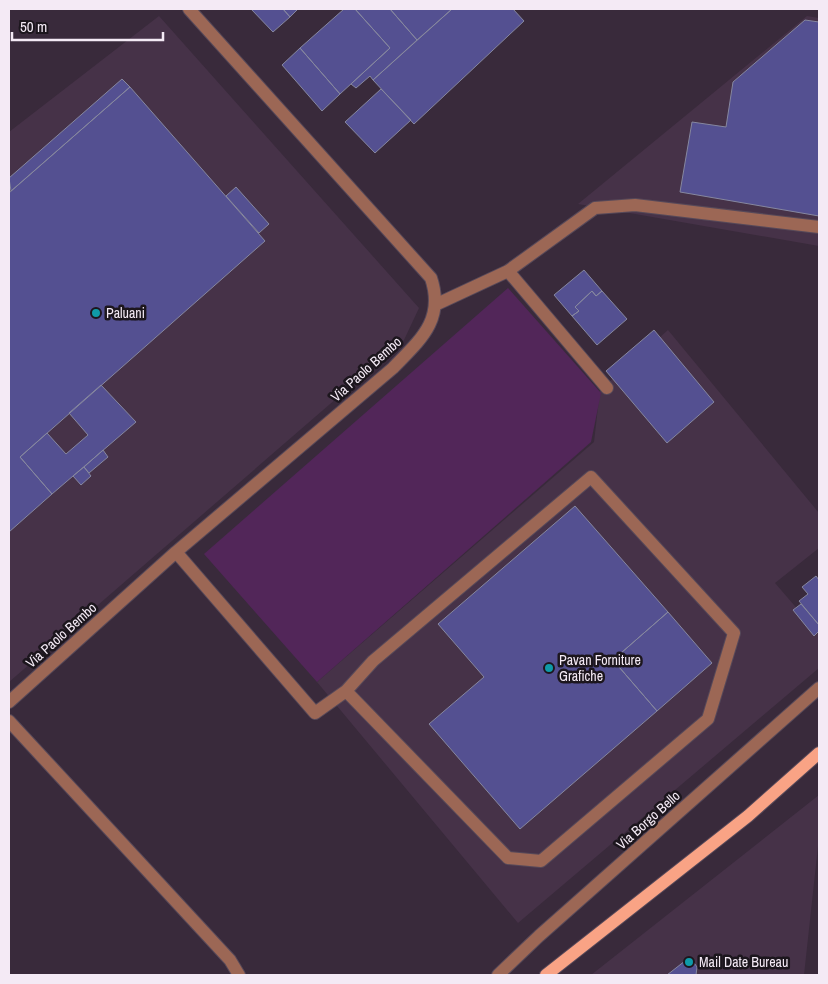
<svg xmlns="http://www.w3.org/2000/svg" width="828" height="984" font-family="'Archivo Narrow',sans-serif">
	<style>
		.built { fill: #463248 }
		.green { fill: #522659 }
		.building { fill: #545091; stroke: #86879f }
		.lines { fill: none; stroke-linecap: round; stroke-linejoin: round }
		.minor-casing { stroke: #574959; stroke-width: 14 }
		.major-casing { stroke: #574959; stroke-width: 14 }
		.minor { stroke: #9c6755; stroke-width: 12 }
		.major { stroke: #f9a385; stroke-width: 12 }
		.culture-dot { fill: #0f9aa8; stroke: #1c161d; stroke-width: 2 }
		.labels { text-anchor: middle; stroke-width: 5; stroke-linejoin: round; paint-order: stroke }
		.poi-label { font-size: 14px; fill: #f4eaf5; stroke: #1c161d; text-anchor: start }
		.street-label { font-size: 14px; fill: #f4eaf5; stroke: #1c161d }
	</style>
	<rect width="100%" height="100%" fill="#392a3b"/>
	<path class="built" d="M 159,16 L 419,308 L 404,340 L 9,682 L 9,132 Z
		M 807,16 L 819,18 L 819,246 L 578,204 Z
		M 668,330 L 819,513 L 819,548 L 775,583 L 819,634 L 819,668 L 518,923 L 317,682 L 594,442 L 600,390 Z
		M 819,795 L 819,837 L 804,975 L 591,975 Z"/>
	<path class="green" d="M 508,288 L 601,393 L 591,442 L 317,682 L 204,554 Z"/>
	<path class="building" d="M 251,9 L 283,9 L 290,17 L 273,32 Z
		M 283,9 L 298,9 L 290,17 Z
		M 344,9 L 355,9 L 390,48 L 340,94 L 300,48 Z
		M 355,9 L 390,9 L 417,40 L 373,80 L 370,76 L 356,88 L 351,84 L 390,48 Z
		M 390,9 L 452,9 L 417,40 Z
		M 452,9 L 513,9 L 524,21 L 414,124 L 373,80 Z
		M 805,20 L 819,22 L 819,216 L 680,192 L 692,122 L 726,127 L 733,82 Z
		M 300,48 L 340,94 L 322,111 L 282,65 Z
		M 122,79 L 130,87 L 11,191 L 9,178 Z
		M 130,87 L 265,241 L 20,457 L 52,494 L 9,532 L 9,193 Z
		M 381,89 L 411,120 L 375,153 L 345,122 Z
		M 236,187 L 269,224 L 259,233 L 226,196 Z
		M 584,270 L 602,291 L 596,296 L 592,291 L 575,307 L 579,311 L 572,316 L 554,295 Z
		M 592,291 L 596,296 L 602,291 L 627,319 L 597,345 L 572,316 L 579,311 L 575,307 Z
		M 654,330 L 714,402 L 667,443 L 606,371 Z
		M 101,385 L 136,422 L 52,494 L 20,457 L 47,433 L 66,454 L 88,435 L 69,413 Z
		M 103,450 L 108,457 L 89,473 L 84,467 Z
		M 84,467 L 91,476 L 81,485 L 73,476 Z
		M 575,506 L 668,612 L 613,660 L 657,711 L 520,829 L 429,724 L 484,677 L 438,624 Z
		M 816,576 L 819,580 L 819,625 L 799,601 L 808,594 L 802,587 Z
		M 801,604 L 819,625 L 819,631 L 814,636 L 793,610 Z
		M 668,612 L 712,663 L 657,711 L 613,660 Z
		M 690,957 L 697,967 L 696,975 L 667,975 Z"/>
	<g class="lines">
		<defs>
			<path id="minor" d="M 508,271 L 607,388
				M 435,305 L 508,271 L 595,208 L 635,205 L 819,227
				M 176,552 L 315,713 L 346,691 L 508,858 L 541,861 L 708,719 L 734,633 L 591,477 L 373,661 L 346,691
				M 9,702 L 176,552 L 393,368 C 420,340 445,320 431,278 L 189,9
				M 9,721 L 230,960 L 239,975
				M 498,975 L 539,936 L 819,688"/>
			<path id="major" d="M 546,975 L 748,816 L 819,753"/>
		</defs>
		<use href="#minor" class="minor-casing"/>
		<use href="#major" class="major-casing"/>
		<use href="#minor" class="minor"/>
		<use href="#major" class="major"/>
	</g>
	<g class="culture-dot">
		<circle cx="96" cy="313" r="5"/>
		<circle cx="549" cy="668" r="5"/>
		<circle cx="689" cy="962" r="5"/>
	</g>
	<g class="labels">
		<g class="poi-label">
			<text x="106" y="318">Paluani</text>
			<text x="559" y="665">Pavan Forniture<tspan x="559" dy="16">Grafiche</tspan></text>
			<text x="699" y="967">Mail Date Bureau</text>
		</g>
		<g class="street-label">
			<text transform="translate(366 369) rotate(-42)" y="5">Via Paolo Bembo</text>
			<text transform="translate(61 635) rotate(-42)" y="5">Via Paolo Bembo</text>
			<text transform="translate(648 820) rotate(-42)" y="5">Via Borgo Bello</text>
		</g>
	</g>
	<rect width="828" height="984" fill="none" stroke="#f4eaf5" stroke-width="20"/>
	<path d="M12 32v8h151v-8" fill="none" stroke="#f4eaf5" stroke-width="2.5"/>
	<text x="20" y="32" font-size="15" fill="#f4eaf5" stroke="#1c161d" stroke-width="4" paint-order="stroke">50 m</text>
</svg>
